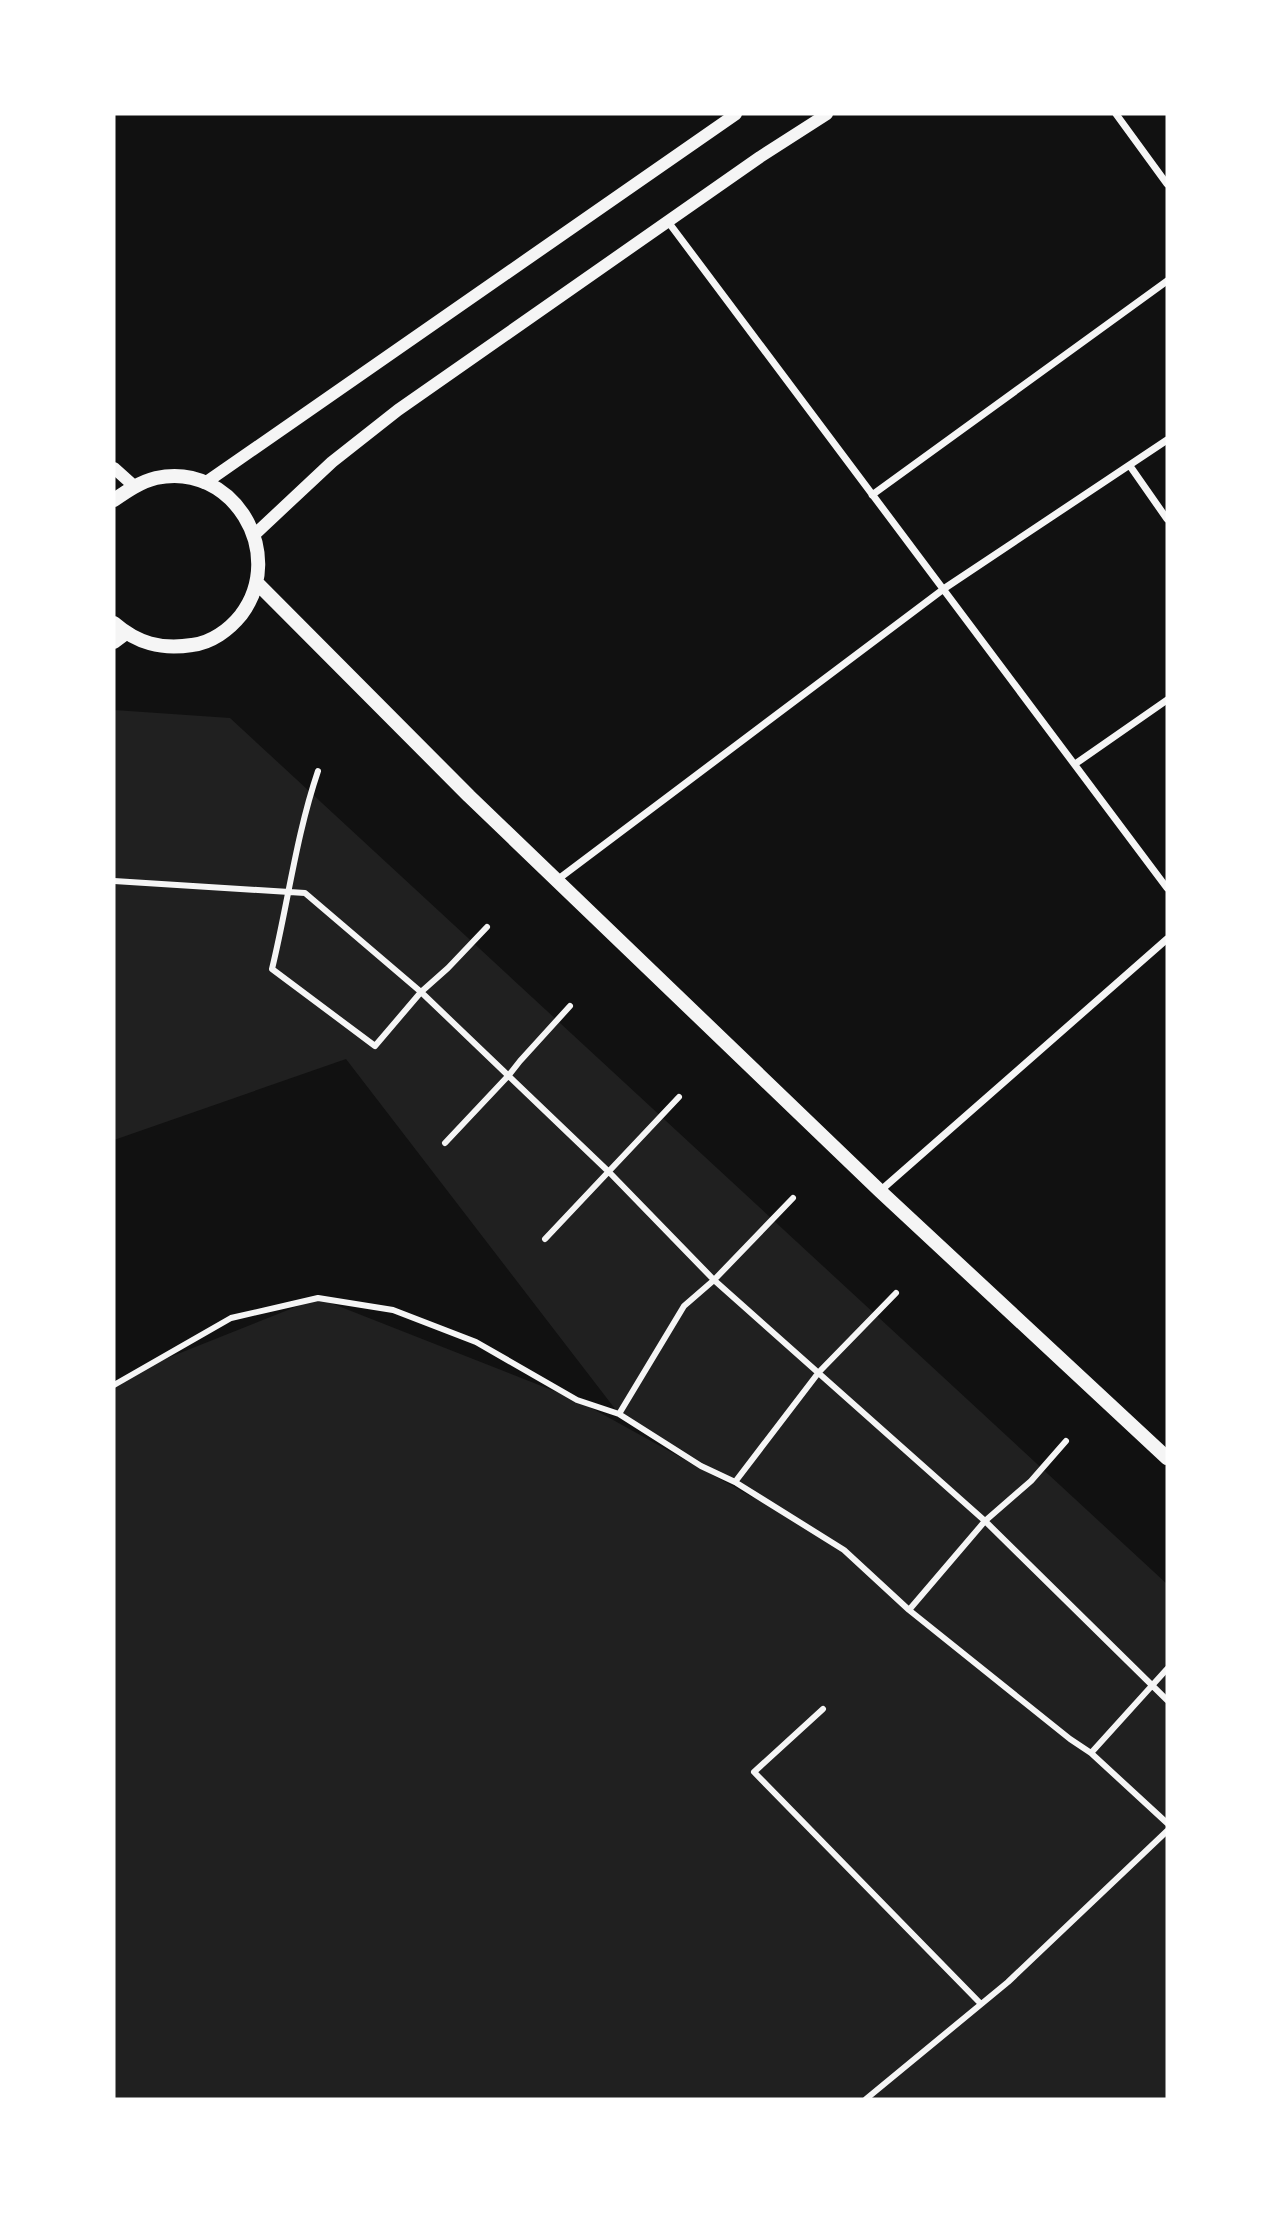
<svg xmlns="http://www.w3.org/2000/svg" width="1281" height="2213" font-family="Barlow,sans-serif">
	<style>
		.green { fill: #202020 }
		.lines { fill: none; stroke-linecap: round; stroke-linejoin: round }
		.pedestrian { stroke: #f5f5f5; stroke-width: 6 }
		.minor { stroke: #f5f5f5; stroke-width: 7 }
		.tertiary { stroke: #f5f5f5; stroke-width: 12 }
		.secondary { stroke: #f5f5f5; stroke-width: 14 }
	</style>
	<rect width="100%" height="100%" fill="#111"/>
	<path class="green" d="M 114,710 L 230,718 L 1167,1584 L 1167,2099 L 114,2099 L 114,1387 L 150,1365 L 318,1298 L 577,1400 L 754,1498 L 735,1482 L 619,1414 L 346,1059 L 114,1140 Z"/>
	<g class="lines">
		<path class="pedestrian" d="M 318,771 C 296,836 288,903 272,969 L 375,1046 L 421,992 L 448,968 L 487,927
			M 114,881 L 305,893 L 421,992 L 610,1173 L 714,1280 L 985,1521 L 1167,1700
			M 445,1143 L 509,1075 L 520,1061 L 570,1006
			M 545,1239 L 679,1097
			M 114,1385 L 231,1318 L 318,1298 L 393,1310 L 476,1342 L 577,1400 L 619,1414 L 701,1466 L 735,1482 L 844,1550 L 909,1610 L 1070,1739 L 1091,1753 L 1167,1823
			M 619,1414 L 684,1306 L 714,1280 L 793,1198
			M 735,1482 L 819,1372 L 896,1293
			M 909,1610 L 985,1521 L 1031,1481 L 1066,1441
			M 823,1709 L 754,1772 L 981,2004
			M 1091,1753 L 1167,1669
			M 866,2099 L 1008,1982 L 1167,1831"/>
		<path class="minor" d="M 1116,114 L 1167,184
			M 669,223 L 1167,888
			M 1130,466 L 1167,519
			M 872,495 L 1167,281
			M 1075,764 L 1167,700
			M 557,880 L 945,588 L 1167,440
			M 880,1191 L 1167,939"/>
		<path class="tertiary" d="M 114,468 L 134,486
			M 205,483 L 736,114
			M 254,535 L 332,462 L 398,410 L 760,157 L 827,114"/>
		<path class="secondary" d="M 114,500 C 127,491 140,482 156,478 C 232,461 288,553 241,615 C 229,630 211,643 192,645 C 161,650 137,643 114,623
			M 257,583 L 469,796 L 880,1191 L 1167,1458
			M 114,642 L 126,633"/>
	</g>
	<rect width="1281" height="2213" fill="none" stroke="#ffffff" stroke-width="231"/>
</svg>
